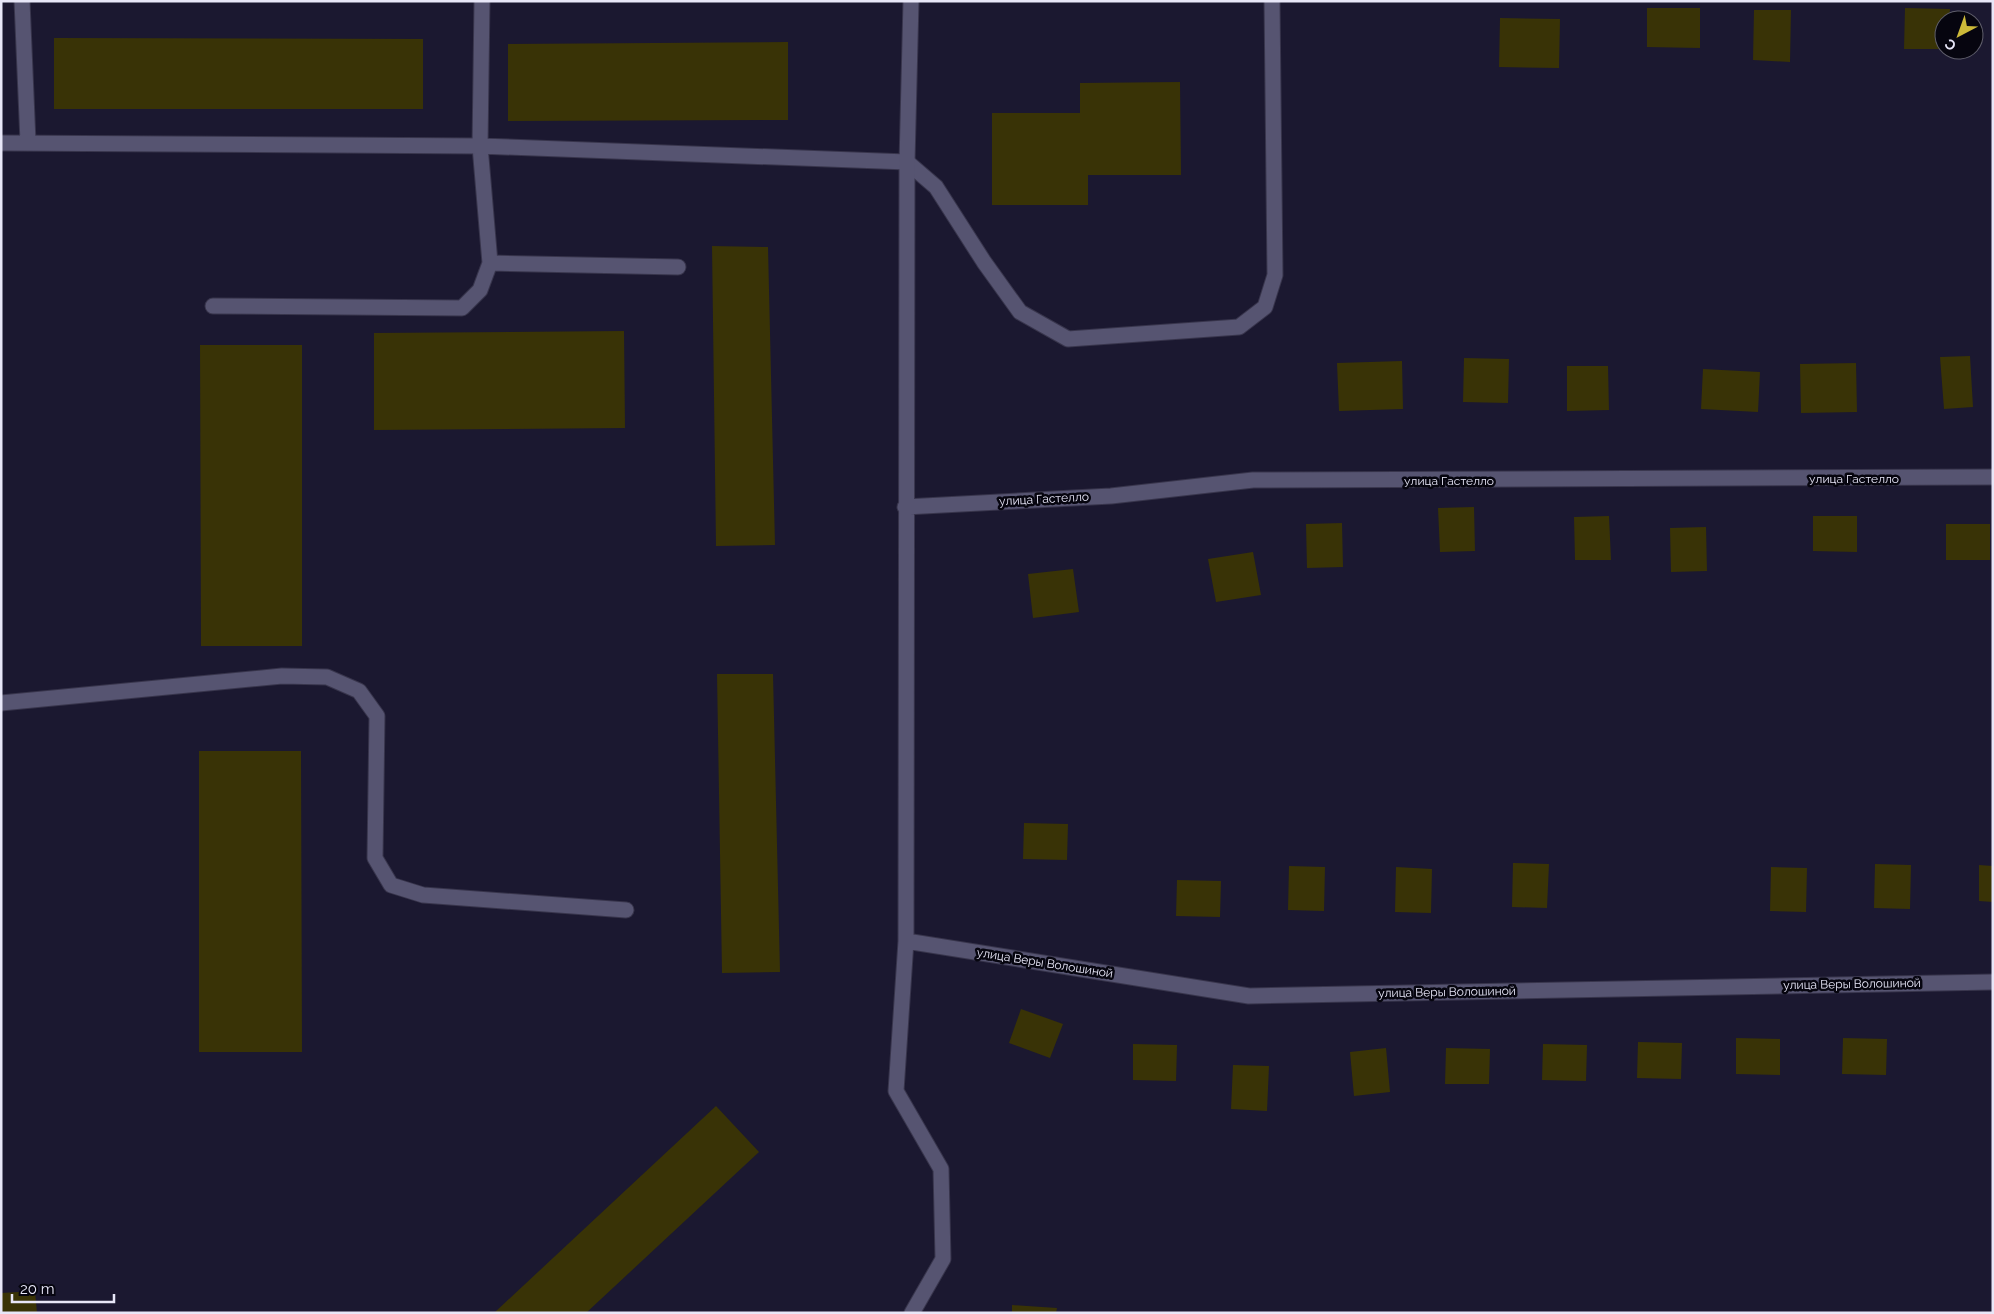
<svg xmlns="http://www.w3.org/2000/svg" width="1994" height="1314" font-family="Raleway,sans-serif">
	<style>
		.building { fill: #393306 }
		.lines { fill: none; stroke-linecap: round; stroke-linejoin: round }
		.lane-casing { stroke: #38354c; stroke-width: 17 }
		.street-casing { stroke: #38354c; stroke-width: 17 }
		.lane { stroke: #565471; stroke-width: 15 }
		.street { stroke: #565471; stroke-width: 15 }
		.labels { text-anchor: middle; stroke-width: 5; stroke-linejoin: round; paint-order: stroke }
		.street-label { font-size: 12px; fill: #e8e7f8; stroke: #06050f }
	</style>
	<rect width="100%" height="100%" fill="#1b1830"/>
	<path class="building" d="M 1647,8 L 1700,8 L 1700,48 L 1647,47 Z
		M 1905,8 L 1950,9 L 1949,20 L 1944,20 L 1944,49 L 1904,49 Z
		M 1754,10 L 1791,10 L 1790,62 L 1753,60 Z
		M 1500,18 L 1560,19 L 1559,68 L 1499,67 Z
		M 54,38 L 423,39 L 423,109 L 54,109 Z
		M 788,42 L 788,120 L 508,121 L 508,44 Z
		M 1180,82 L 1181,175 L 1088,175 L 1088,205 L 992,205 L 992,113 L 1080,113 L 1080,83 Z
		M 712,246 L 768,247 L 775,545 L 716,546 Z
		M 624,331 L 625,428 L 374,430 L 374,333 Z
		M 200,345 L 302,345 L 302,646 L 201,646 Z
		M 1970,356 L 1973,407 L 1944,409 L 1940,357 Z
		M 1464,358 L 1509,359 L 1508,403 L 1463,402 Z
		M 1402,361 L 1403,409 L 1339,411 L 1337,363 Z
		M 1856,363 L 1857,412 L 1801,413 L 1800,364 Z
		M 1567,366 L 1608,366 L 1609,410 L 1567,411 Z
		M 1703,369 L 1760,372 L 1758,412 L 1701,409 Z
		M 1474,507 L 1475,551 L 1440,552 L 1438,508 Z
		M 1609,516 L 1611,560 L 1575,560 L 1574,517 Z
		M 1813,516 L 1857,516 L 1857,552 L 1813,551 Z
		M 1342,523 L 1343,567 L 1307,568 L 1306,524 Z
		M 1946,524 L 1990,524 L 1990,560 L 1946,560 Z
		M 1706,527 L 1707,571 L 1671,572 L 1670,528 Z
		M 1253,552 L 1261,595 L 1216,602 L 1208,559 Z
		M 1073,569 L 1079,612 L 1033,618 L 1028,574 Z
		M 717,674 L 773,674 L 780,972 L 722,973 Z
		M 199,751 L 301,751 L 302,1052 L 199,1052 Z
		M 1024,823 L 1068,824 L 1067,860 L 1023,859 Z
		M 1513,863 L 1549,864 L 1547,908 L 1512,907 Z
		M 1875,864 L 1911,865 L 1910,909 L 1874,908 Z
		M 1979,865 L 1993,866 L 1993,902 L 1979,901 Z
		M 1289,866 L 1325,867 L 1324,911 L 1288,910 Z
		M 1396,867 L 1432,869 L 1431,913 L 1395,912 Z
		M 1771,867 L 1807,868 L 1806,912 L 1770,911 Z
		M 1177,880 L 1221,881 L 1220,917 L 1176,916 Z
		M 1021,1009 L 1063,1024 L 1050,1058 L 1009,1043 Z
		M 1736,1038 L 1780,1039 L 1780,1075 L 1736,1074 Z
		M 1843,1038 L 1887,1039 L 1886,1075 L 1842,1074 Z
		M 1638,1042 L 1682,1043 L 1681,1079 L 1637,1078 Z
		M 1133,1044 L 1177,1045 L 1176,1081 L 1133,1080 Z
		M 1543,1044 L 1587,1045 L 1586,1081 L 1542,1080 Z
		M 1386,1048 L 1390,1092 L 1354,1096 L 1350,1052 Z
		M 1446,1048 L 1490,1049 L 1489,1084 L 1445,1084 Z
		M 1233,1065 L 1269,1066 L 1267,1111 L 1231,1109 Z
		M 716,1106 L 759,1152 L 586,1313 L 494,1313 Z
		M 35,1291 L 37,1313 L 1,1313 L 1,1293 Z
		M 1012,1305 L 1057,1308 L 1056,1313 L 1012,1313 Z"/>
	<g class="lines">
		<defs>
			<path id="lane" d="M 22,1 L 28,142
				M 1,143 L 480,146 L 907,162 L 936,187 L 984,262 L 1020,312 L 1068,339 L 1239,327 L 1265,307 L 1275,275 L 1272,1
				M 490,263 L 678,267
				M 213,306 L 462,308 L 480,290 L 490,263 L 480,146 L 482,1
				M 1,703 L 282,676 L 327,677 L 359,691 L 377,716 L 375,858 L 391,885 L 423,895 L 626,910"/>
			<path id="street" d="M 911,1 L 907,162 L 906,941 L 896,1091 L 941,1169 L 943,1259 L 912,1313
				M 905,507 L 1111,496 L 1253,480 L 1993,477
				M 906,941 L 1249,996 L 1993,982"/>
		</defs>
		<use href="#lane" class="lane-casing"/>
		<use href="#street" class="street-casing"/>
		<use href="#lane" class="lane"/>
		<use href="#street" class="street"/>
	</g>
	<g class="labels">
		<g class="street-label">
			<text x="1854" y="483">улица Гастелло</text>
			<text x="1449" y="485">улица Гастелло</text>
			<text transform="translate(1044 499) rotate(-3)" y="4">улица Гастелло</text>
			<text transform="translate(1045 963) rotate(9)" y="4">улица Веры Волошиной</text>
			<text transform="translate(1852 984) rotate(-1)" y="4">улица Веры Волошиной</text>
			<text transform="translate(1447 992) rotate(-1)" y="4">улица Веры Волошиной</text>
		</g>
	</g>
	<rect width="1994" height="1314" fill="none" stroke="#e8e7f8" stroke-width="5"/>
	<g transform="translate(1959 35) rotate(221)"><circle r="24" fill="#06050f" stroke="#605f6c"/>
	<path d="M0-4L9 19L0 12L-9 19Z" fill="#ccb939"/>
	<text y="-8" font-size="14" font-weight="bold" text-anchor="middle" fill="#e8e7f8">С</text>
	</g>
	<path d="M12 1294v8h102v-8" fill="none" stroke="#e8e7f8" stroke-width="2.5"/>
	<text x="20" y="1294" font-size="15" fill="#e8e7f8" stroke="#06050f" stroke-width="4" paint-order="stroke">20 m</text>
</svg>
